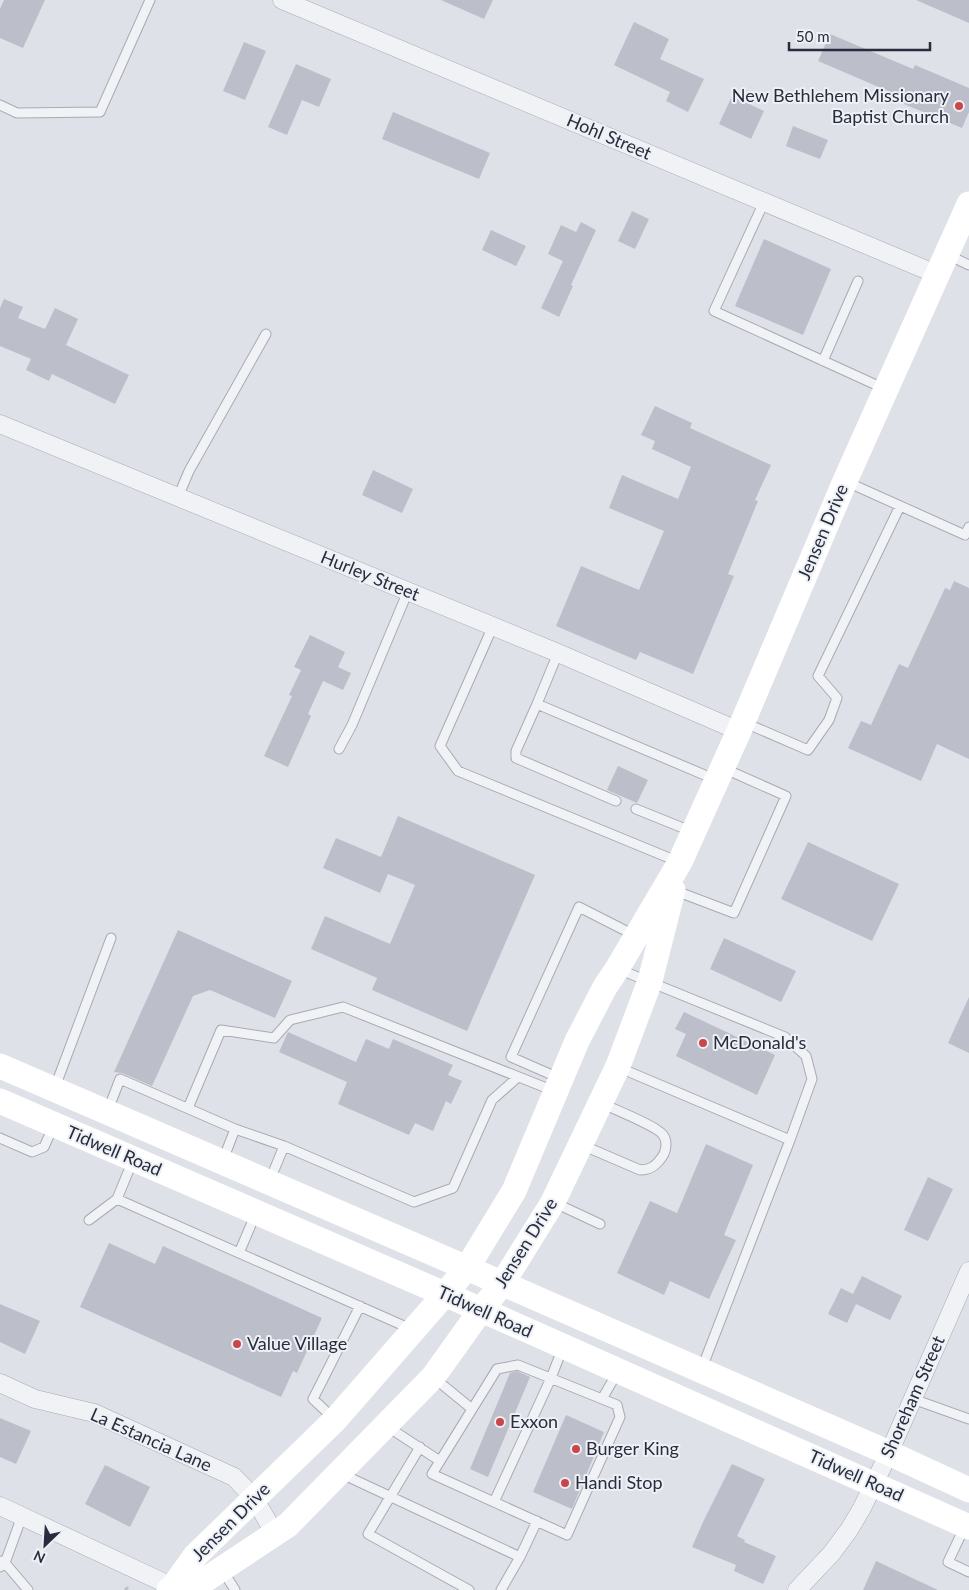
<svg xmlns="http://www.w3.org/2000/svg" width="969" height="1590" font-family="Lato,sans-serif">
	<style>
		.building { fill: #bcbfca }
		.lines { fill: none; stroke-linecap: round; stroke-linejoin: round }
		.lane-casing { stroke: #a7abb4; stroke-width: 11 }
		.street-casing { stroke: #a7abb4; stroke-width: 19 }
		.path { stroke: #bdbfc6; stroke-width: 3; stroke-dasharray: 4 4; stroke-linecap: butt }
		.lane { stroke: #f1f2f6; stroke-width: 9 }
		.street { stroke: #f1f2f6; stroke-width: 18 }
		.secondary { stroke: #fff; stroke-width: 25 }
		.poi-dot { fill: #ca464a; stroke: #edf0f5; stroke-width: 2 }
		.labels { text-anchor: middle; stroke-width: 4; stroke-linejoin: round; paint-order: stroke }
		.poi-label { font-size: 18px; fill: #282d3e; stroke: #edf0f5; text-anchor: start }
		.street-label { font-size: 18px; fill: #282d3e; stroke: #edf0f5 }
	</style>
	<rect width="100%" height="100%" fill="#dee1e7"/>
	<path class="building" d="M 4,0 L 45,0 L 23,48 L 0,38 L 0,9 Z
		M 441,0 L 493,0 L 484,19 Z
		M 916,0 L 969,0 L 969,23 Z
		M 634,22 L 669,39 L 660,59 L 704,79 L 688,112 L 666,101 L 670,92 L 614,65 Z
		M 830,34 L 913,69 L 915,65 L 969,88 L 969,112 L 962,128 L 899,102 L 902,97 L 818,61 Z
		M 244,42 L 266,51 L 245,100 L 223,91 Z
		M 296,64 L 331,79 L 319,107 L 302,100 L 287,135 L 268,127 Z
		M 732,96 L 764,111 L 751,139 L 719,124 Z
		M 393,112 L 490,153 L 479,179 L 382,139 Z
		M 793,126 L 828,140 L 820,159 L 786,146 Z
		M 632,211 L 649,219 L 635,249 L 618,241 Z
		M 581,222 L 596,230 L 571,285 L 573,286 L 559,317 L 541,308 L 563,261 L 548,254 L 561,225 L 576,232 Z
		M 491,230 L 526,246 L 516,266 L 482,250 Z
		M 764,239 L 831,269 L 803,335 L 735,306 Z
		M 4,299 L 23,307 L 18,318 L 45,329 L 55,308 L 78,319 L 66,345 L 129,375 L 115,404 L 52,374 L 49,381 L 26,370 L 31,359 L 0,346 L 0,308 Z
		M 655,406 L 692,423 L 690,428 L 771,465 L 755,500 L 758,501 L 728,574 L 734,576 L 693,674 L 640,652 L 636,660 L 556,626 L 581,566 L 639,590 L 664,531 L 609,508 L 622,475 L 678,499 L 691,467 L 652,449 L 655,441 L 641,435 Z
		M 373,470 L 413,489 L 402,513 L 362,495 Z
		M 954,581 L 969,588 L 969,759 L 937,744 L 921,781 L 848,748 L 861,721 L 871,725 L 899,664 L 908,668 L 945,588 L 950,590 Z
		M 310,635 L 345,652 L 338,667 L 351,673 L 343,690 L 323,681 L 308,714 L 311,716 L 288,767 L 264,756 L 292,696 L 289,695 L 301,670 L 294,667 Z
		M 618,766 L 648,780 L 637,803 L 607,790 Z
		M 398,816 L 535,875 L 467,1031 L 372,990 L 377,978 L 311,949 L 325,916 L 390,944 L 415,885 L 388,874 L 380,893 L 323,868 L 336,838 L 381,857 Z
		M 808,842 L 899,884 L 872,941 L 781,899 Z
		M 178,930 L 292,981 L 275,1018 L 210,990 L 193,996 L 152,1086 L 122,1073 L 114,1072 Z
		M 724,938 L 796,971 L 781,1002 L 710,969 Z
		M 969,997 L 969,1053 L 948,1043 Z
		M 684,1012 L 775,1055 L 757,1095 L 676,1056 L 686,1034 L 675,1029 Z
		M 288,1032 L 356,1062 L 366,1039 L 389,1049 L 393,1039 L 453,1065 L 448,1075 L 462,1081 L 451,1104 L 446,1101 L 433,1131 L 415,1123 L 409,1135 L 338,1104 L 347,1082 L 279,1052 Z
		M 706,1144 L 753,1165 L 724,1235 L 736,1240 L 709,1299 L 670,1281 L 664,1295 L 617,1273 L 650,1201 L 677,1213 Z
		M 928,1177 L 953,1189 L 928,1241 L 904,1230 Z
		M 109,1243 L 155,1264 L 163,1246 L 322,1318 L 297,1373 L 293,1371 L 281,1397 L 80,1307 Z
		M 862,1276 L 902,1296 L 890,1320 L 856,1304 L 847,1323 L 828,1314 L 841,1288 L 853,1294 Z
		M 0,1304 L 40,1321 L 25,1354 L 0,1342 Z
		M 517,1371 L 530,1377 L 488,1477 L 470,1469 L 510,1373 Z
		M 566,1415 L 604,1432 L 572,1509 L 533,1492 Z
		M 0,1418 L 31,1431 L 16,1464 L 0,1457 Z
		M 732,1464 L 765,1479 L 737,1536 L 745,1540 L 744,1542 L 776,1556 L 763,1584 L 734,1571 L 736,1565 L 692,1547 L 703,1522 Z
		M 105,1465 L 150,1487 L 130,1527 L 85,1504 Z
		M 876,1561 L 938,1590 L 863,1590 Z"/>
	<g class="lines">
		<defs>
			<path id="lane" d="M 0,105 L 17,113 L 100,112 L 150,0
				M 764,202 L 714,311 L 885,389
				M 948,255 L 969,265
				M 823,361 L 858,281
				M 847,482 L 965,535 L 969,527
				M 178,497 L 189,471 L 266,334
				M 493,626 L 440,746 L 458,771 L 679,862
				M 558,653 L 537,704 L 714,779
				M 537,704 L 516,751 L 516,758 L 616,801
				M 743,722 L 808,750 L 829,720 L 837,698 L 818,676 L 900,506
				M 339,749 L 352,725 L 408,591
				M 636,809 L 693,832
				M 676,891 L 734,913 L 786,796 L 723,768
				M 618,969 L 785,1037 L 806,1056 L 812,1079 L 790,1140 L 702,1368
				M 620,1068 L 790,1140
				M 559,1078 L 511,1057 L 579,907 L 634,935
				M 55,1087 L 111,938
				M 188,1108 L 221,1030 L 274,1038 L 290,1020 L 343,1007 L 554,1091
				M 108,1110 L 120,1079 L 235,1129 L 223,1160
				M 235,1129 L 284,1146 L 270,1180
				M 0,1138 L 32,1152 L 44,1147 L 54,1125
				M 582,1145 L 640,1170 C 650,1170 656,1166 662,1157 C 666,1152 668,1141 663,1135 C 657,1126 613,1109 601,1103
				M 284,1146 L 414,1202 L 453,1188 L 492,1100 L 518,1077
				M 133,1160 L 117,1199 L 411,1329
				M 555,1203 L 600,1224
				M 89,1220 L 117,1199
				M 239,1253 L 256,1213
				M 518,1365 L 617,1405 L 620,1417 L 567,1535 L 432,1474 L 497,1369 Z
				M 433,1377 L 472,1409
				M 602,1399 L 617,1373
				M 913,1399 L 969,1419
				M 333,1418 L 313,1399 L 360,1306
				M 388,1427 L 440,1461
				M 420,1447 L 368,1534 L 469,1590
				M 342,1474 L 520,1557
				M 494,1502 L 551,1378 L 563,1347
				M 965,1526 L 948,1562 L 969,1572
				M 2,1561 L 5,1563 L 28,1590
				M 0,1567 L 5,1563 L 22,1516
				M 223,1571 L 235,1590
				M 501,1590 L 520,1557 L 537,1521"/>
			<path id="street" d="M 282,0 L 936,274
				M 0,424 L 558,653 L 739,731
				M 0,1383 L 35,1399 L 94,1413 L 234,1477 L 254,1498 L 275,1534
				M 0,1506 L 173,1587
				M 797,1590 L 831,1554 L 849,1530 L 862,1508 L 889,1453 L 969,1271"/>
		</defs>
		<use href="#lane" class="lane-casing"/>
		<use href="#street" class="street-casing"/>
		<path class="path" d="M 125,1590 L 131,1585"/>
		<use href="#lane" class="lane"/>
		<use href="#street" class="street"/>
		<path class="secondary" d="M 0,1066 L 467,1268 L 889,1453 L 969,1490
			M 0,1101 L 502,1319 L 969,1527
			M 173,1587 L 199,1584 L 288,1525 L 433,1377 L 481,1310 L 502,1284 L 553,1202 L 618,1066 L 650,981 L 673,890
			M 169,1590 L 173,1587 L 195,1556 L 335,1420 L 445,1294 L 467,1268 L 514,1191 L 577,1041 L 605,987 L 617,969 L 680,862 L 739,731 L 845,481 L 969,204"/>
	</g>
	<g class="poi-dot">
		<circle cx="959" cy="106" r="5"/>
		<circle cx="703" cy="1043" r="5"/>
		<circle cx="237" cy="1344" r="5"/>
		<circle cx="500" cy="1422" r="5"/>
		<circle cx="576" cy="1449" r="5"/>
		<circle cx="565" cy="1483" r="5"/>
	</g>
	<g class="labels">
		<g class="poi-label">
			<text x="949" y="102" text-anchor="end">New Bethlehem Missionary<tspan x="949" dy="21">Baptist Church</tspan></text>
			<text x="713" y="1049">McDonald's</text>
			<text x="247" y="1350">Value Village</text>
			<text x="510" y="1428">Exxon</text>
			<text x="586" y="1455">Burger King</text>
			<text x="575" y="1489">Handi Stop</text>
		</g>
		<g class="street-label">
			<text transform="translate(609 137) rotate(23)" y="6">Hohl Street</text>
			<text transform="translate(823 532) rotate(-67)" y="6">Jensen Drive</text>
			<text transform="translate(370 576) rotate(22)" y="6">Hurley Street</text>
			<text transform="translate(114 1151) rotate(23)" y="6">Tidwell Road</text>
			<text transform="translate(526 1243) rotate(-58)" y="6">Jensen Drive</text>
			<text transform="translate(485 1312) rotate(24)" y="6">Tidwell Road</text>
			<text transform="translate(913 1397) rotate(-66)" y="6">Shoreham Street</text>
			<text transform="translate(151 1440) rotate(24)" y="6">La Estancia Lane</text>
			<text transform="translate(856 1476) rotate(24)" y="6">Tidwell Road</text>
			<text transform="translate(231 1522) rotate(-45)" y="6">Jensen Drive</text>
		</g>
	</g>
	<g transform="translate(45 1545) rotate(205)" stroke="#edf0f5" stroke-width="4" paint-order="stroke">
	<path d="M0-4L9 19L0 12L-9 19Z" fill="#282d3e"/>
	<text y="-8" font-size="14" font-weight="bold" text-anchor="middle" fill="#282d3e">N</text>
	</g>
	<path d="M789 42v8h141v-8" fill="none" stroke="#282d3e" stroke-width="2.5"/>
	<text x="796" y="42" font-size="15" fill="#282d3e" stroke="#edf0f5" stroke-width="4" paint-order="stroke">50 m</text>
</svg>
